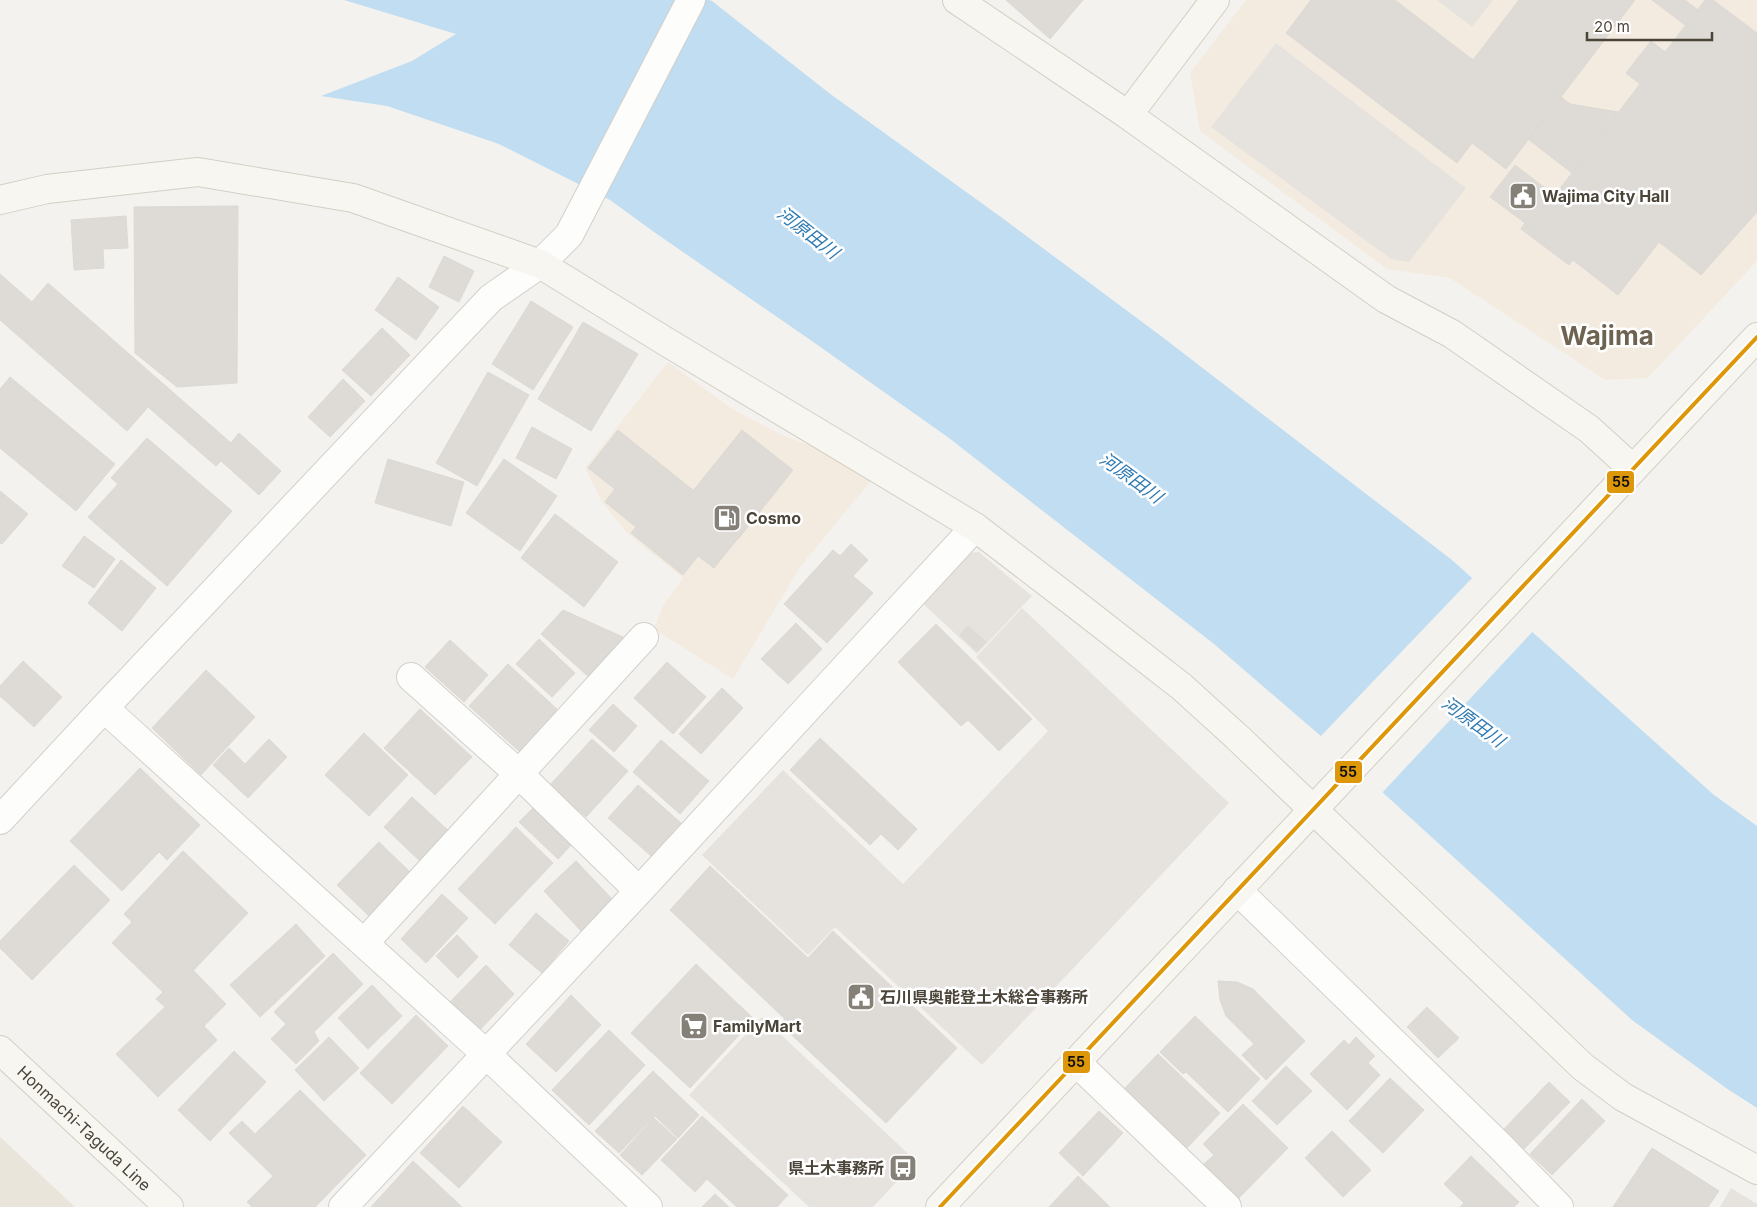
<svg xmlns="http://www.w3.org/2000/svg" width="1757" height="1207" font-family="Inter,'Noto Sans JP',sans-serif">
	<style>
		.commercial { fill: #f3ebdf }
		.education { fill: #eae5da }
		.parking { fill: #e6e3df }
		.water { fill: #c0ddf1 }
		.pier { fill: #f4f2ee }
		.building { fill: #dedbd6; stroke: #dcd9d4 }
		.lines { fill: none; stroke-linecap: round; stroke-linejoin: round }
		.street-casing { stroke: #d2d0cb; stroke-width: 30 }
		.secondary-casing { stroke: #d3cfc5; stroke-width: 30 }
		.street { stroke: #fdfdfc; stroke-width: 28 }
		.secondary { stroke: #f7f6f1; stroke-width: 28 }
		.bus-1-casing { stroke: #fff; stroke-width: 8 }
		.bus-1 { stroke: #dd9709; stroke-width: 4 }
		.labels { text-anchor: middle; stroke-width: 5; stroke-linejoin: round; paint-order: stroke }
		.poi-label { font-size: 16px; font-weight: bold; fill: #4b4439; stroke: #fff; text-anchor: start }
		.street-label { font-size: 16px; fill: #4b4439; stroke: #fff }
		.water-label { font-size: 18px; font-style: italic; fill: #2e7ab2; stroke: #fff }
		.town-label { font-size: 26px; font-weight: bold; fill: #6e6250; stroke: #fff }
		.line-badge { stroke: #fff; stroke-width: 2 }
		.pale-badge-label { font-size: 14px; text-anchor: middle; font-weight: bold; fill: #111 }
	</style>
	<rect width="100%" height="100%" fill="#f4f2ee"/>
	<path class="commercial" d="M 1246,0 L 1757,0 L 1757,261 L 1648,378 L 1605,380 L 1450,278 L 1387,269 L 1200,131 L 1190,73 Z
		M 668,362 L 734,410 L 782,435 L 840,457 L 874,477 L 800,567 L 733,679 L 654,629 L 663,606 L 683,578 L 628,534 L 602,502 L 585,468 Z"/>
	<path class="education" d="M 0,1137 L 75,1207 L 0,1207 Z"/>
	<path class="parking" d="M 1437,0 L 1493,0 L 1472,27 Z
		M 1276,43 L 1466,188 L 1409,262 L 1391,259 L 1211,127 Z
		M 979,552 L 1032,596 L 977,654 L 920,601 L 968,553 Z
		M 1022,608 L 1229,803 L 982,1065 L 835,927 L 808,955 L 702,855 L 783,770 L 903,884 L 1048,731 L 976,657 Z
		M 762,1017 L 916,1161 L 873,1207 L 809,1207 L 689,1095 Z
		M 1731,1188 L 1757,1204 L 1757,1207 L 1720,1207 Z"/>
	<path class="water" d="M 344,0 L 709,0 L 712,1 L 829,93 L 1005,220 L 1161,336 L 1452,560 L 1714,795 L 1757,826 L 1757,1108 L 1726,1088 L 1632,1020 L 1322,737 L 1214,644 L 949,438 L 809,339 L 654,232 L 610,200 L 499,144 L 387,106 L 321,96 L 412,61 L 456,34 Z"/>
	<path class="pier" d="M 1474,576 L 1535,629 L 1381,794 L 1319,738 Z"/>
	<path class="building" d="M 1006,0 L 1083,0 L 1050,39 Z
		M 1311,0 L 1395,0 L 1473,60 L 1519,0 L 1635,0 L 1506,169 L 1472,143 L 1457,163 L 1286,33 Z
		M 1652,0 L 1685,0 L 1698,10 L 1685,25 Z
		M 1705,0 L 1713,0 L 1757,33 L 1757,212 L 1701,275 L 1659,242 L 1643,263 L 1555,195 L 1640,84 L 1626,73 L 1651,41 L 1665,52 Z
		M 1561,97 L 1570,104 L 1618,112 L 1572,173 L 1528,139 Z
		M 1515,165 L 1643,263 L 1618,295 L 1573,260 L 1569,265 L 1521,229 L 1525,223 L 1490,197 Z
		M 238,206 L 237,383 L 177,387 L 135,353 L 134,207 Z
		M 126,216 L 128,248 L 103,249 L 104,268 L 74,270 L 71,220 Z
		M 444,256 L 474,271 L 459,302 L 429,287 Z
		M 0,274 L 32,302 L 48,283 L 231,443 L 239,433 L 281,471 L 259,495 L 221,461 L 216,466 L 148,407 L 127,431 L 0,320 Z
		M 398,277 L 439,307 L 416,340 L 375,310 Z
		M 531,301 L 573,327 L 533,390 L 492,364 Z
		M 583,322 L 638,354 L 591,431 L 538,399 Z
		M 382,328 L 410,355 L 371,396 L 342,370 Z
		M 488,372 L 529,395 L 477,486 L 436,463 Z
		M 10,377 L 115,464 L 76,511 L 0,448 L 0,389 Z
		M 343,379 L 365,401 L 330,437 L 308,417 Z
		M 532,427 L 572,449 L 556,479 L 516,458 Z
		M 618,430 L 744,531 L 714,568 L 698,556 L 683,575 L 631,533 L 636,527 L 605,502 L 615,489 L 588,468 Z
		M 742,430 L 793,470 L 739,538 L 688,497 Z
		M 147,438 L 232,511 L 167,586 L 88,517 L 118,484 L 111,478 Z
		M 388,459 L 464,482 L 451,526 L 375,503 Z
		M 504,459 L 557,496 L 520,551 L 466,513 Z
		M 0,491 L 28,514 L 2,544 L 0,543 Z
		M 555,514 L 618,562 L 584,607 L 521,558 Z
		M 84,536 L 115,559 L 94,588 L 62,566 Z
		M 851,544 L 868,560 L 853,576 L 873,593 L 827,643 L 784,604 L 833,550 L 840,556 Z
		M 121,560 L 156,588 L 122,631 L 88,603 Z
		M 563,610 L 625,638 L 590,678 L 541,634 Z
		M 796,623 L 822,649 L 788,684 L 761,659 Z
		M 936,624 L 1032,719 L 999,751 L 968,720 L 961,726 L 898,662 Z
		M 968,626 L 986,642 L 977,651 L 960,635 Z
		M 539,639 L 575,673 L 552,697 L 516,664 Z
		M 450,640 L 488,675 L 464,702 L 425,667 Z
		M 23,661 L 62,697 L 34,727 L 0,696 L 0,686 Z
		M 667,662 L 706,697 L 673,734 L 634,698 Z
		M 508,664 L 558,710 L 520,752 L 469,706 Z
		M 206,670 L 255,717 L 201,775 L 152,728 Z
		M 722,688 L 743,708 L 701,754 L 679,734 Z
		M 613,704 L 637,726 L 614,752 L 589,730 Z
		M 420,709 L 472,757 L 435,795 L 384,748 Z
		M 364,733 L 408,775 L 369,816 L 325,775 Z
		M 820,738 L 917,829 L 898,850 L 881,834 L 870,845 L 790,770 Z
		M 269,739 L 287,757 L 248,798 L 213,765 L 229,748 L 245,764 Z
		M 592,739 L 628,771 L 586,817 L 550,785 Z
		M 661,740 L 709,781 L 680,814 L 633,772 Z
		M 140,768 L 200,825 L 167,860 L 159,852 L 122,891 L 70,841 Z
		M 638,785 L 681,823 L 651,856 L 608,818 Z
		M 412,797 L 451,833 L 422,863 L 384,827 Z
		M 533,808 L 572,844 L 558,859 L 519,822 Z
		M 516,827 L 553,863 L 495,924 L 458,889 Z
		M 379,842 L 411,873 L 369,916 L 337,885 Z
		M 183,851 L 248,913 L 168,997 L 112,943 L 132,922 L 124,914 Z
		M 576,861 L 614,901 L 581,931 L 544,891 Z
		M 74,865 L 110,900 L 32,980 L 0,948 L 0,941 Z
		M 710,866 L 808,958 L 833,931 L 957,1048 L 886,1123 L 780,1024 L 785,1019 L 670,910 Z
		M 442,894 L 468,918 L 426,963 L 401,939 Z
		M 536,913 L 569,941 L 542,973 L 509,945 Z
		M 296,924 L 325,956 L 260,1017 L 230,985 Z
		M 457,935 L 478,957 L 458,978 L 436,956 Z
		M 333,953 L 363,984 L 314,1032 L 319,1041 L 296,1064 L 271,1039 L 286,1024 L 274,1012 Z
		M 696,964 L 754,1019 L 690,1088 L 631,1033 Z
		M 486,965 L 514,994 L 475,1035 L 446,1006 Z
		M 189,966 L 226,1004 L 204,1026 L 217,1040 L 158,1097 L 116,1054 L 165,1007 L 156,999 Z
		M 1218,981 L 1237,982 L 1253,989 L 1305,1041 L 1266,1080 L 1242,1055 L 1254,1044 L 1226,1016 L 1220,1000 Z
		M 372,985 L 402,1016 L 368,1049 L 338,1018 Z
		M 571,995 L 601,1025 L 556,1072 L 526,1044 Z
		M 1427,1007 L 1459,1038 L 1438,1058 L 1407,1027 Z
		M 416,1015 L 448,1046 L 392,1104 L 360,1073 Z
		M 1195,1016 L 1260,1079 L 1228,1112 L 1186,1072 L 1183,1074 L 1160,1052 Z
		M 609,1030 L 645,1065 L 589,1125 L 552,1090 Z
		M 329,1037 L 359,1068 L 324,1101 L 295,1070 Z
		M 1356,1037 L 1375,1056 L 1368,1063 L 1380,1075 L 1347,1110 L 1310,1074 L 1344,1040 L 1349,1045 Z
		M 234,1051 L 266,1082 L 210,1141 L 178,1110 Z
		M 1158,1054 L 1220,1113 L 1186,1149 L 1124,1089 Z
		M 1286,1066 L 1312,1091 L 1277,1125 L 1252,1101 Z
		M 653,1071 L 699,1115 L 678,1138 L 655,1116 L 619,1153 L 595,1131 Z
		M 1390,1078 L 1424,1110 L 1383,1153 L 1349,1121 Z
		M 1549,1082 L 1570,1102 L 1523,1150 L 1503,1130 Z
		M 300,1090 L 366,1155 L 315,1207 L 252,1207 L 247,1202 L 273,1176 L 229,1133 L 242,1121 L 255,1134 Z
		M 1582,1099 L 1605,1121 L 1552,1175 L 1530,1154 Z
		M 1243,1104 L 1288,1148 L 1239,1198 L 1204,1164 L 1214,1155 L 1203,1144 Z
		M 463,1106 L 502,1142 L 459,1188 L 420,1153 Z
		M 1099,1111 L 1123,1133 L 1083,1176 L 1059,1153 Z
		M 702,1116 L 788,1195 L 777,1207 L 737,1207 L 707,1179 L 695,1192 L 661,1160 Z
		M 654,1118 L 677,1139 L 642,1175 L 620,1155 Z
		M 1332,1131 L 1371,1170 L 1343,1197 L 1305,1158 Z
		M 1652,1148 L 1719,1191 L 1708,1207 L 1613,1207 Z
		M 1471,1156 L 1519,1202 L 1514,1207 L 1460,1207 L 1464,1203 L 1444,1184 Z
		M 413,1161 L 462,1207 L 371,1207 Z
		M 1078,1176 L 1110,1207 L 1049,1207 Z
		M 715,1194 L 729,1207 L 702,1207 Z"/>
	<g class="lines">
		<defs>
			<path id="street" d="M 411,677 L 519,774 L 639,891
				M 104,708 L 485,1053 L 648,1207
				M 0,820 L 104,708 L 491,298 L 540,264 L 569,235 L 691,0
				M 1237,890 L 1500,1146 L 1559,1207
				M 364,943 L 644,637
				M 1076,1062 L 1227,1207
				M 343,1207 L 639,891 L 975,527"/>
			<g id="secondary">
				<path d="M 957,0 L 1128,115 L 1386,299 L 1452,334 L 1589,429 L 1633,469"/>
				<path d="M 1128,115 L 1215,0"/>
				<path d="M 0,200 L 47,189 L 198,172 L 353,198 L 540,264 L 665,341 L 975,527 L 1078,606 L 1182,687 L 1236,736 L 1583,1067 L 1623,1097 L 1757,1170"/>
				<path id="s1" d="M 0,1050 L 169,1207"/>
				<path d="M 940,1207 L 1757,337"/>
			</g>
		</defs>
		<use href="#street" class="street-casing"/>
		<use href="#secondary" class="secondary-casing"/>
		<use href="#street" class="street"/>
		<use href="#secondary" class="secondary"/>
		<defs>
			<path id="bus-1" d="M 940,1207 L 1757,337"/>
		</defs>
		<use href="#bus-1" class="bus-1-casing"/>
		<use href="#bus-1" class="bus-1"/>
	</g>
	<defs>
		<symbol id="civic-square" viewBox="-11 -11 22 22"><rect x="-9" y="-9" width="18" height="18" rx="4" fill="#868178" stroke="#fff"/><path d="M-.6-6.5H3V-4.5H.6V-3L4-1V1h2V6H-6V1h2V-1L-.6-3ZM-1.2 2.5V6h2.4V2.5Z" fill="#fff"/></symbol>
		<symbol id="fuel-square" viewBox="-11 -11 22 22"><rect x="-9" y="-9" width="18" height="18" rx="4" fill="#868178" stroke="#fff"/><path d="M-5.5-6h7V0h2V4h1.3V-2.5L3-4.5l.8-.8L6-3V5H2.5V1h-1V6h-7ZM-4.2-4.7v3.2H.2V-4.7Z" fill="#fff"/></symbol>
		<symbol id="supermarket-square" viewBox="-11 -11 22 22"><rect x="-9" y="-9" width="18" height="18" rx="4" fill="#868178" stroke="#fff"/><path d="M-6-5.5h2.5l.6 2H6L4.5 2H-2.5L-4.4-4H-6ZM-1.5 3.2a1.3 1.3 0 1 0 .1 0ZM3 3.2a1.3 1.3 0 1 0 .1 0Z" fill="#fff"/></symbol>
		<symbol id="bus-square" viewBox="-11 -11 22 22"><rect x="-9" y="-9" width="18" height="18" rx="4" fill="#868178" stroke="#fff"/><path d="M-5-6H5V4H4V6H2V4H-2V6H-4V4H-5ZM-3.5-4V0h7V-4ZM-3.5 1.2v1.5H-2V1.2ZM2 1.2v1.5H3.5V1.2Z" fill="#fff"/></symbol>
	</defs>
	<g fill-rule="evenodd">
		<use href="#civic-square" x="1507" y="180" width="32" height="32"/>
		<use href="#fuel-square" x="711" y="502" width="32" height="32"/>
		<use href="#civic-square" x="845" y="981" width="32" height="32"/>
		<use href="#supermarket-square" x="678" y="1010" width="32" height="32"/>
		<use href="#bus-square" x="887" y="1152" width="32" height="32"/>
	</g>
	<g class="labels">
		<g class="poi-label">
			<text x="1542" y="202">Wajima City Hall</text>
			<text x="746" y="524">Cosmo</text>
			<text x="880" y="1003">石川県奥能登土木総合事務所</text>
			<text x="713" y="1032">FamilyMart</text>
			<text x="884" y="1174" text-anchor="end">県土木事務所</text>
		</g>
		<g class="street-label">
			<text dy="6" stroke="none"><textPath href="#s1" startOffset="115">Honmachi-Taguda Line</textPath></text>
		</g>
		<g class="water-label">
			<text transform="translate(808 233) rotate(38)" y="6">河原田川</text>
			<text transform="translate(1131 478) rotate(36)" y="6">河原田川</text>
			<text transform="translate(1473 722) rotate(36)" y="6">河原田川</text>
		</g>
		<g class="town-label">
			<text x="1607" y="345">Wajima</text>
		</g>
	</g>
	<g class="line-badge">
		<rect x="1606" y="470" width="29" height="24" rx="5" fill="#dd9709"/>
		<rect x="1334" y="760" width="29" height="24" rx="5" fill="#dd9709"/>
		<rect x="1062" y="1050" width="29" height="24" rx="5" fill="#dd9709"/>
	</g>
	<g class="pale-badge-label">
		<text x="1621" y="487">55</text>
		<text x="1348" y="777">55</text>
		<text x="1076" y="1067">55</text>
	</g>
	<path d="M1587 32v8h125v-8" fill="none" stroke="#4b4439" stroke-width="2.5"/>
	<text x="1594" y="32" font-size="15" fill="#4b4439" stroke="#ffffff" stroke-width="4" paint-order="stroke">20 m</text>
</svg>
